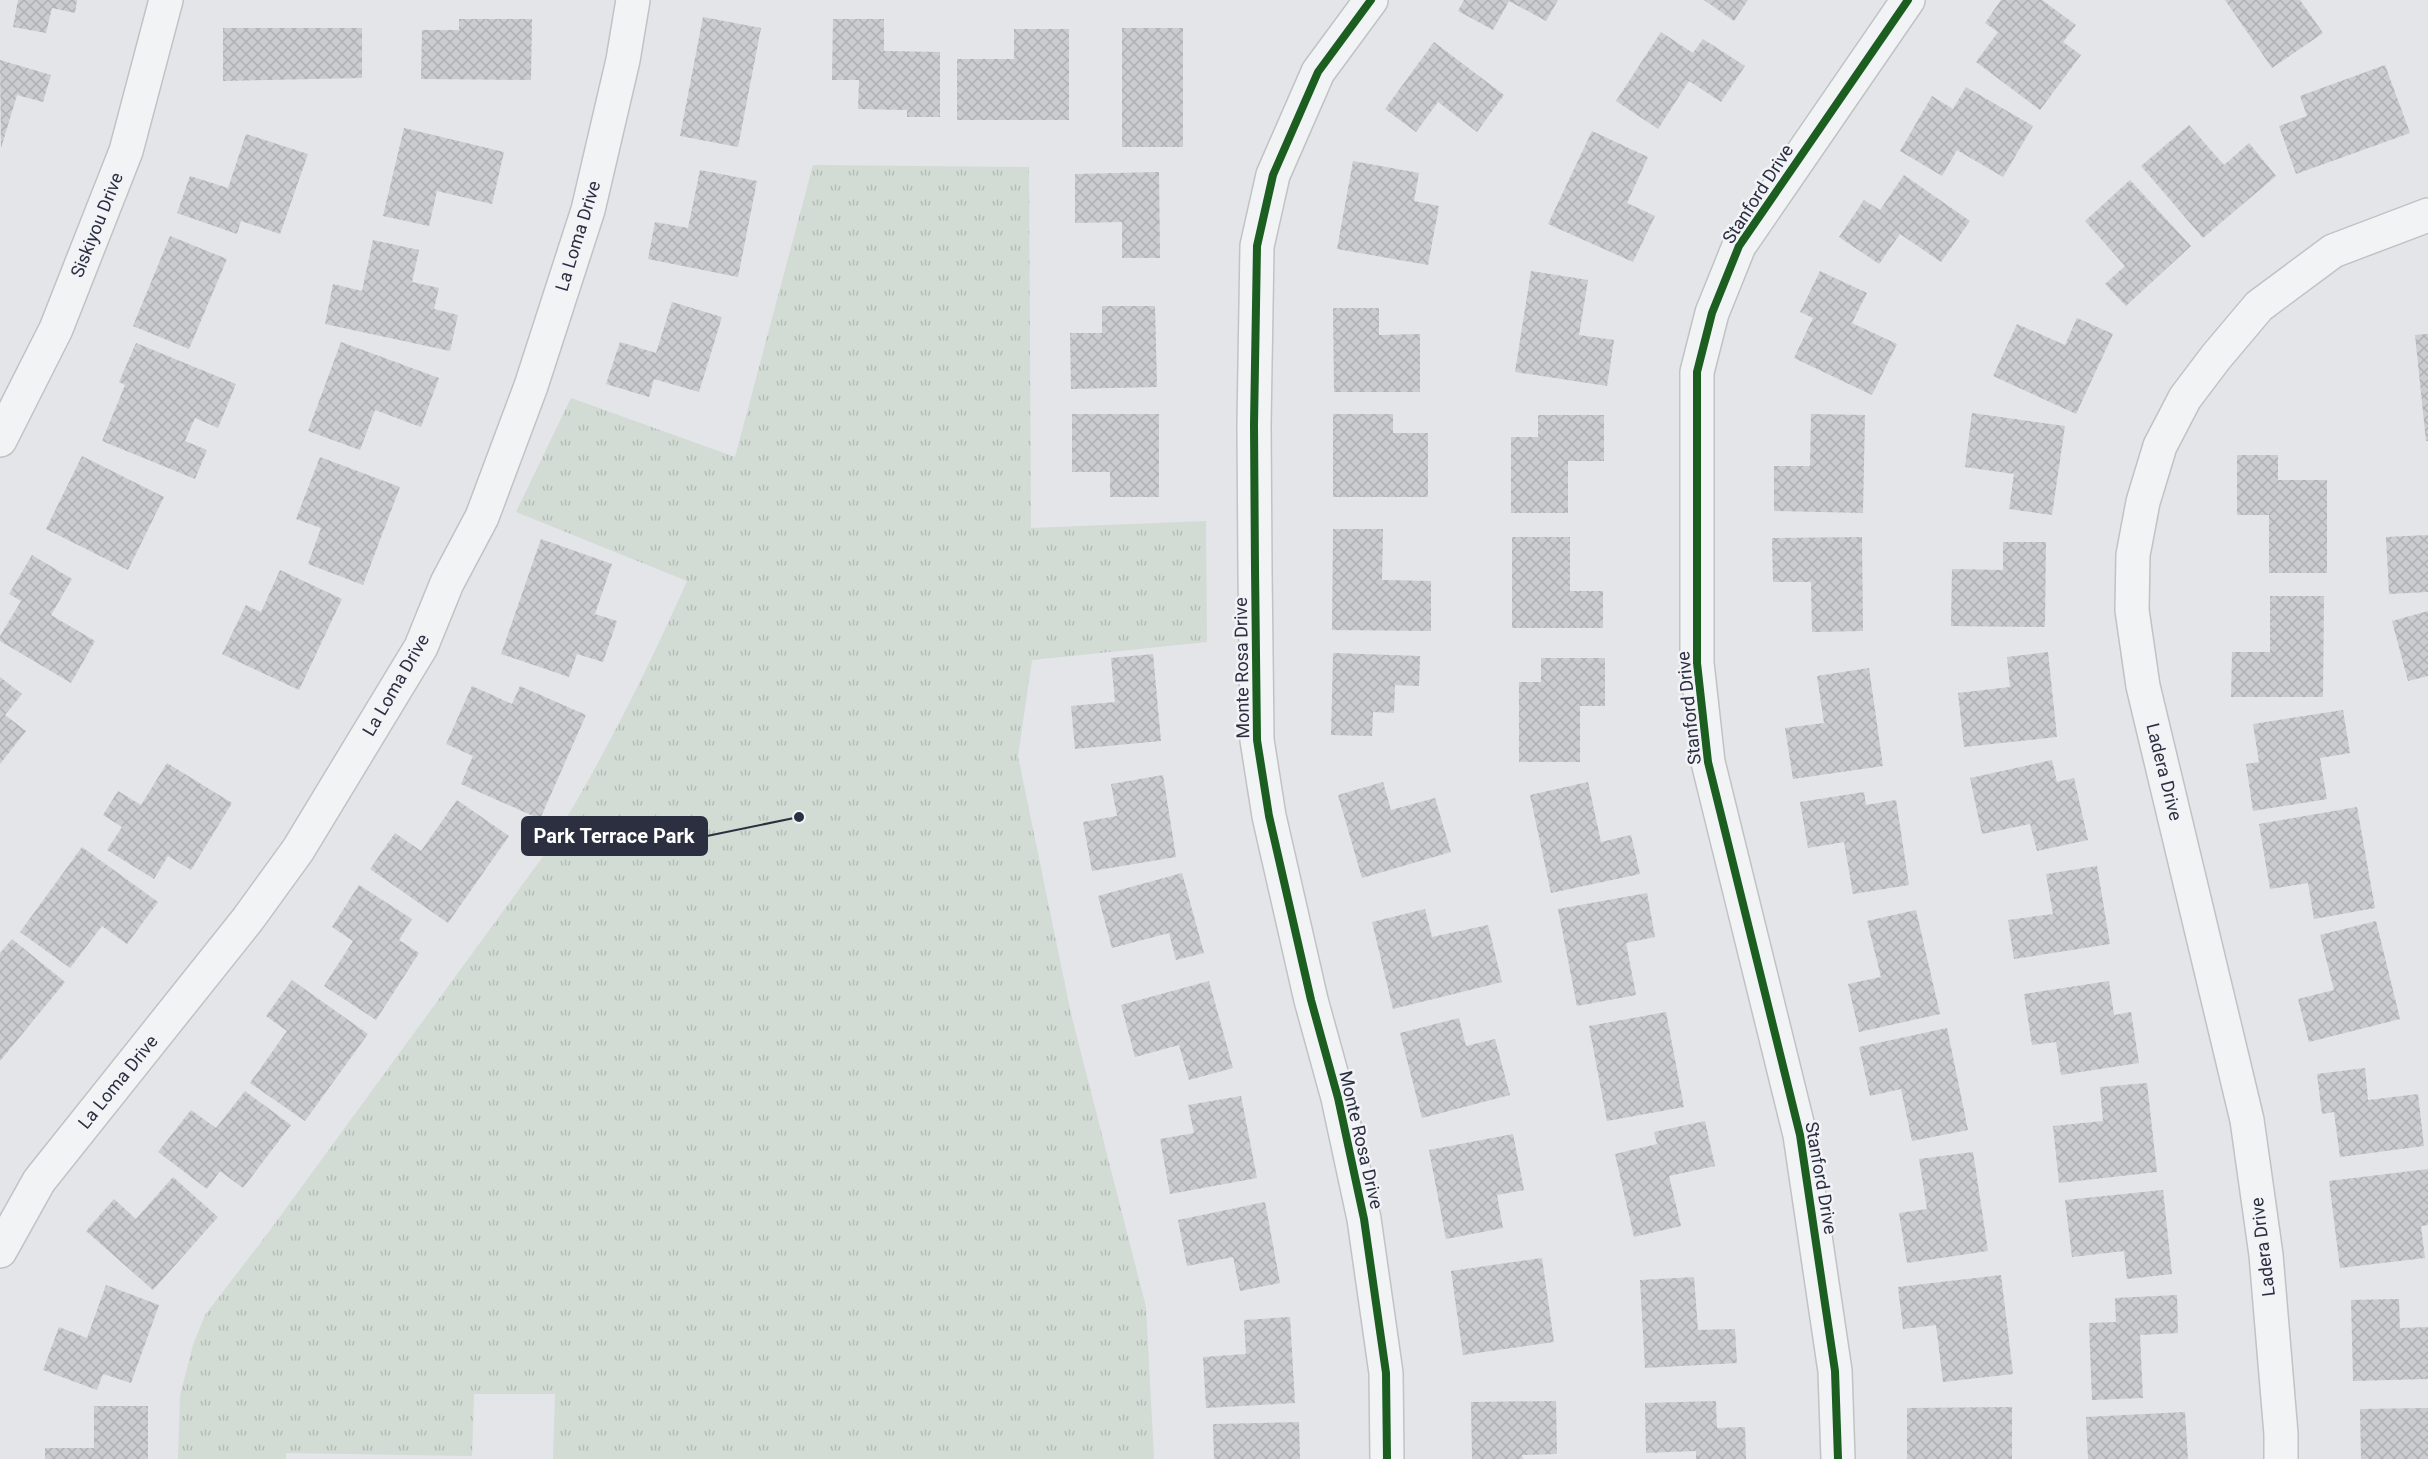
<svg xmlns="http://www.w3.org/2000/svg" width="2428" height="1459" font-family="Roboto,sans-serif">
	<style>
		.park { fill: url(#park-tufts) }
		.building { fill: url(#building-cross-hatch) }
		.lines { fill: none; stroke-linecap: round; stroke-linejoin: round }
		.street-casing { stroke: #c0c2c4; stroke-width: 36 }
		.street { stroke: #f2f3f5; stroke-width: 33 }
		.cycleway-casing { stroke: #f1f3f7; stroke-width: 11 }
		.cycleway { stroke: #1b5e20; stroke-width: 8 }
		.labels { text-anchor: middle; stroke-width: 5; stroke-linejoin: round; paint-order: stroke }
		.street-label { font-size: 18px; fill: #2b2f40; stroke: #f1f3f7 }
		.leader { fill: none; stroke: #2b2f40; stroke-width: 2 }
		.callout-dot { fill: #2b2f40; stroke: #f1f3f7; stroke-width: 2 }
		.callout { fill: #2b2f40; stroke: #2b2f40; stroke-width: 2 }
		.callout-label { font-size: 20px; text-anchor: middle; font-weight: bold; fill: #fff }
	</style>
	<defs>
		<pattern id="park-tufts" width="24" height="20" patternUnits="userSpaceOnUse" patternTransform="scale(1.5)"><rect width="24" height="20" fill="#d2dbd4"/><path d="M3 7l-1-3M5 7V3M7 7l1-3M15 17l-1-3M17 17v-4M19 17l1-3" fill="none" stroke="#b4bcb7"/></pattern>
		<pattern id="building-cross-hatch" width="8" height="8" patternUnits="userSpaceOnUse" patternTransform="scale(1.5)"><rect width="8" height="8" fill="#caccd0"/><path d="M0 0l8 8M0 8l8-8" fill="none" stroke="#aeb0b4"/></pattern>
	</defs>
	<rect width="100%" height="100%" fill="#e3e5e8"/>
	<path class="park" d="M 813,165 L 1029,167 L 1031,528 L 1206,521 L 1207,642 L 1032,660 L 1018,756 L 1071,1014 L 1146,1307 L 1154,1459 L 553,1459 L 555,1394 L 474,1394 L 472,1456 L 286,1453 L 286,1459 L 178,1459 L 180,1396 L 193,1345 L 205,1315 L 268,1233 L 547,851 C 600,764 646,674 687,581 L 516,512 L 571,398 L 735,457 Z"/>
	<path class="building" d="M 18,0 L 77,0 L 75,13 L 52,8 L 46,33 L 13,27 Z
		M 1464,0 L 1558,0 L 1546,21 L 1509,1 L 1493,30 L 1458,11 Z
		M 1704,0 L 1748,0 L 1734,21 Z
		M 2001,0 L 2042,0 L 2076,25 L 2063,42 L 2081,55 L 2040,110 L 1976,62 L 1998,32 L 1985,23 Z
		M 2225,0 L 2300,0 L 2323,33 L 2272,68 Z
		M 703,17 L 761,28 L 738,147 L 680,136 Z
		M 459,19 L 532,19 L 531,80 L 421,79 L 422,30 L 459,30 Z
		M 833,19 L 884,19 L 884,51 L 940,52 L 940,117 L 907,117 L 907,110 L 858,109 L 859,80 L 832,80 Z
		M 223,28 L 362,28 L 362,78 L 223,81 Z
		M 1122,28 L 1183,28 L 1183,147 L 1122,147 Z
		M 1014,29 L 1069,29 L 1069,120 L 957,120 L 957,59 L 1014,59 Z
		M 1661,32 L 1693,53 L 1703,39 L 1745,66 L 1721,102 L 1689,81 L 1658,129 L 1616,101 Z
		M 1434,42 L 1504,95 L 1477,132 L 1438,102 L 1416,132 L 1385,109 Z
		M 0,60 L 51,75 L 43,102 L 17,95 L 1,148 Z
		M 2385,65 L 2410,133 L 2296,174 L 2279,126 L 2307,116 L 2300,96 Z
		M 1966,87 L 2033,126 L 2003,177 L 1957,150 L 1942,176 L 1900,151 L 1932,96 L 1953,109 Z
		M 2189,125 L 2224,165 L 2249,143 L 2276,176 L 2203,238 L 2141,166 Z
		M 404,128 L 504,152 L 492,204 L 437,191 L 429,226 L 383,216 Z
		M 1592,131 L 1648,157 L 1627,203 L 1655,216 L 1633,262 L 1548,224 Z
		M 246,134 L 308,154 L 280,234 L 241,221 L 237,234 L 177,213 L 190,176 L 228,188 Z
		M 1353,161 L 1419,173 L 1414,201 L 1439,206 L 1428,265 L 1337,249 Z
		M 700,170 L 757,181 L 738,277 L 648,259 L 655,222 L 688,228 Z
		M 1159,172 L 1160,258 L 1122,258 L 1122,222 L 1075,223 L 1075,174 Z
		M 1904,175 L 1970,221 L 1941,262 L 1900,234 L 1879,264 L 1839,237 L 1864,200 L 1880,210 Z
		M 2130,180 L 2191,246 L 2126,306 L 2105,284 L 2125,266 L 2085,221 Z
		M 170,236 L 227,259 L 189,349 L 133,326 Z
		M 373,240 L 419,250 L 412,282 L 439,288 L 434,309 L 458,315 L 450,351 L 325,324 L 333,284 L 362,291 Z
		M 1531,271 L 1588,280 L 1579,335 L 1614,340 L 1607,386 L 1515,372 Z
		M 1820,271 L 1867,293 L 1852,323 L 1897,344 L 1872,395 L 1794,358 L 1813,318 L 1800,312 Z
		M 672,302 L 722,317 L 699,392 L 654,379 L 649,397 L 606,384 L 620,342 L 656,353 Z
		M 1102,306 L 1155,306 L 1157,387 L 1071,389 L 1070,333 L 1102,333 Z
		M 1333,308 L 1379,308 L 1379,335 L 1420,334 L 1420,392 L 1334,392 Z
		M 2077,318 L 2113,334 L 2076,414 L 1993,376 L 2017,324 L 2065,345 Z
		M 2428,334 L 2428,441 L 2426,441 L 2415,335 Z
		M 341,342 L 439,378 L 421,427 L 375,410 L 360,450 L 308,431 Z
		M 136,343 L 236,384 L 218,428 L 195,418 L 185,441 L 207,450 L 195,479 L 102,441 L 125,385 L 119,382 Z
		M 1972,413 L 2065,426 L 2052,515 L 2009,509 L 2014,474 L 1965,467 Z
		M 1072,414 L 1159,414 L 1159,497 L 1110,497 L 1110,472 L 1072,472 Z
		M 1333,414 L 1393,414 L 1393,433 L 1428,433 L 1428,497 L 1333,497 Z
		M 1811,414 L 1865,415 L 1863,513 L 1774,511 L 1774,466 L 1810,466 Z
		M 1538,415 L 1604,415 L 1604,461 L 1568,461 L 1568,513 L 1511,513 L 1511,437 L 1538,437 Z
		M 2237,455 L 2278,455 L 2278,480 L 2327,480 L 2327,573 L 2269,573 L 2269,515 L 2237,515 Z
		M 82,456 L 164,497 L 128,570 L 46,529 Z
		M 320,457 L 400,487 L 363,585 L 308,564 L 321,528 L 296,519 Z
		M 1333,529 L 1383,529 L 1382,580 L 1431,581 L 1431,631 L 1332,630 Z
		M 2428,535 L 2428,592 L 2389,594 L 2386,537 Z
		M 1512,537 L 1570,537 L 1570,591 L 1603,591 L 1603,628 L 1512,628 Z
		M 1862,537 L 1863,631 L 1812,632 L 1811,582 L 1773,582 L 1772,538 Z
		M 541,539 L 612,564 L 595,614 L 617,621 L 603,662 L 577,654 L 569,677 L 501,654 Z
		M 2003,542 L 2046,542 L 2045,627 L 1951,626 L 1952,569 L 2003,570 Z
		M 32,555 L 72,579 L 51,615 L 95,641 L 71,683 L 0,641 L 0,636 L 21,601 L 9,594 Z
		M 280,570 L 342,599 L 299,690 L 222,654 L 246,605 L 261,612 Z
		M 2270,596 L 2324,596 L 2323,697 L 2231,697 L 2232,652 L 2270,652 Z
		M 2428,611 L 2428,676 L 2408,681 L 2392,621 Z
		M 2048,652 L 2057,737 L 1964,747 L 1958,693 L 2010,687 L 2007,657 Z
		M 1333,653 L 1420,656 L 1419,686 L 1395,685 L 1394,713 L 1373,712 L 1372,736 L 1331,735 Z
		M 1153,654 L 1161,741 L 1075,749 L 1071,706 L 1115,702 L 1111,658 Z
		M 1541,658 L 1605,658 L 1605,706 L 1580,706 L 1580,762 L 1519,762 L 1519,682 L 1541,682 Z
		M 1869,668 L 1883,766 L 1793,779 L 1785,728 L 1824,723 L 1817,676 Z
		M 0,677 L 22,694 L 5,715 L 26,731 L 0,764 Z
		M 472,686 L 512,704 L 520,686 L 586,715 L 540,819 L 461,784 L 473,756 L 446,744 Z
		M 2343,710 L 2350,753 L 2320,758 L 2327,799 L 2253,811 L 2246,764 L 2259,762 L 2253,724 Z
		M 2052,760 L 2057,782 L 2074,778 L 2088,840 L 2037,851 L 2030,824 L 1982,834 L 1970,778 Z
		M 167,763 L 232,803 L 191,870 L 168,856 L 154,879 L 107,850 L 122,827 L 103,815 L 118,791 L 141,805 Z
		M 1163,775 L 1176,857 L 1092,871 L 1083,822 L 1117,816 L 1111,784 Z
		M 1383,782 L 1391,810 L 1435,798 L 1451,852 L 1362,878 L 1338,795 Z
		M 1588,782 L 1601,842 L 1631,835 L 1640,874 L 1551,893 L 1530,795 Z
		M 1864,792 L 1866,805 L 1896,800 L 1909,885 L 1853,894 L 1844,842 L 1808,848 L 1800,802 Z
		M 457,800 L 509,836 L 448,923 L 370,869 L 395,833 L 421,851 Z
		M 2357,807 L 2375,908 L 2314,919 L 2308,883 L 2270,889 L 2259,824 Z
		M 82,847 L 158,902 L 127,944 L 102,926 L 70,968 L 20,932 Z
		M 2097,866 L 2110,944 L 2014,959 L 2008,920 L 2053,914 L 2046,874 Z
		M 1182,873 L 1204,953 L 1176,960 L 1169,933 L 1112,948 L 1098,896 Z
		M 359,885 L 412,919 L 399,940 L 419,953 L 376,1020 L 324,986 L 353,941 L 332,927 Z
		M 1647,893 L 1655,937 L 1626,943 L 1636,995 L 1577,1006 L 1558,909 Z
		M 1425,909 L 1432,937 L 1488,925 L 1502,982 L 1393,1009 L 1372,922 Z
		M 1916,910 L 1940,1014 L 1859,1032 L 1848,984 L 1881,977 L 1867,921 Z
		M 2376,921 L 2400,1019 L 2309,1042 L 2298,999 L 2334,990 L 2320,935 Z
		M 12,939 L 65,982 L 0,1061 L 0,953 Z
		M 292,980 L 368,1034 L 305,1121 L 250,1083 L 287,1031 L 266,1016 Z
		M 1209,981 L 1233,1068 L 1189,1080 L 1179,1045 L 1135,1057 L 1121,1005 Z
		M 2109,981 L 2114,1015 L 2131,1012 L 2139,1063 L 2061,1075 L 2056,1042 L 2032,1045 L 2024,994 Z
		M 1666,1012 L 1684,1107 L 1607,1121 L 1589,1026 Z
		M 1459,1018 L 1466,1046 L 1495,1039 L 1510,1095 L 1422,1118 L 1400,1033 Z
		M 1947,1028 L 1968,1130 L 1912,1141 L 1901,1089 L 1870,1096 L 1859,1047 Z
		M 2365,1068 L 2368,1100 L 2418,1094 L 2424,1146 L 2340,1157 L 2334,1112 L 2322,1114 L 2317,1074 Z
		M 2147,1083 L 2157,1172 L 2059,1183 L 2053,1126 L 2103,1121 L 2100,1087 Z
		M 245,1091 L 291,1125 L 243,1188 L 220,1171 L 207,1189 L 158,1152 L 191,1110 L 216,1128 Z
		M 1241,1096 L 1257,1178 L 1170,1194 L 1160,1139 L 1194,1133 L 1188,1105 Z
		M 1705,1121 L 1715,1166 L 1669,1176 L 1681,1226 L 1634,1237 L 1615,1154 L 1657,1144 L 1654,1132 Z
		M 1513,1134 L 1524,1190 L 1497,1195 L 1503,1228 L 1446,1239 L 1429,1150 Z
		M 1973,1152 L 1988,1251 L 1907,1263 L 1899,1213 L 1927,1209 L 1919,1159 Z
		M 2428,1169 L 2428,1225 L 2421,1226 L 2425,1258 L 2340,1268 L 2329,1181 Z
		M 173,1177 L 218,1217 L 153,1290 L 86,1231 L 114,1199 L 136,1219 Z
		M 2163,1190 L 2172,1274 L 2127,1279 L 2124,1251 L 2072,1257 L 2065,1200 Z
		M 1265,1202 L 1280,1283 L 1240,1291 L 1233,1257 L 1187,1266 L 1178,1220 Z
		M 1542,1258 L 1554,1342 L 1463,1355 L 1451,1271 Z
		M 2001,1275 L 2013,1374 L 1943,1382 L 1936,1325 L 1903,1329 L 1898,1287 Z
		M 1694,1277 L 1698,1330 L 1735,1329 L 1737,1363 L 1645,1368 L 1640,1280 Z
		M 106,1285 L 159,1305 L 131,1383 L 103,1374 L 97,1390 L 43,1370 L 59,1327 L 87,1338 Z
		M 2177,1295 L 2178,1333 L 2140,1335 L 2143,1398 L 2092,1400 L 2089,1323 L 2116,1322 L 2115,1298 Z
		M 2399,1299 L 2400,1328 L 2428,1327 L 2428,1379 L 2353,1381 L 2351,1300 Z
		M 1290,1317 L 1295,1403 L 1206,1408 L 1203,1357 L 1246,1354 L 1244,1320 Z
		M 1556,1401 L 1557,1454 L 1522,1455 L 1523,1459 L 1472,1459 L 1471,1402 Z
		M 1716,1401 L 1717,1428 L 1745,1427 L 1746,1459 L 1696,1459 L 1696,1451 L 1646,1453 L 1645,1403 Z
		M 94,1406 L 148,1406 L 148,1459 L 45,1459 L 45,1448 L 94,1448 Z
		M 2012,1407 L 2012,1459 L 1907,1459 L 1907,1408 Z
		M 2428,1408 L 2428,1459 L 2361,1459 L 2360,1409 Z
		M 2185,1412 L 2188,1459 L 2088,1459 L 2086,1417 Z
		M 1299,1422 L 1300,1459 L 1214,1459 L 1213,1424 Z"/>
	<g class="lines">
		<defs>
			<path id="street" d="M 1371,0 L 1318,72 L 1273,175 L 1257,246 L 1254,425 L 1255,569 L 1257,740 L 1269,816 L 1311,1000 L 1338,1098 L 1364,1219 L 1386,1373 L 1387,1459
				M 0,440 L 56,329 L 126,151 L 166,0
				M 0,1251 L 39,1181 L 248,919 L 298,850 L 421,647 L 447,583 L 482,517 L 531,386 L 588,210 L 623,60 L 633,0
				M 1838,1459 L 1835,1371 L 1800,1135 L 1708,762 L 1697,663 L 1697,372 L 1712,313 L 1739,246 L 1908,0
				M 2281,1459 L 2281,1434 L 2266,1255 L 2247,1120 L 2143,686 L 2132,610 L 2133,555 L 2143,502 L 2160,446 L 2185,398 L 2216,357 L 2259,306 L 2333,251 L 2428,215"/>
		</defs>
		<use href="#street" class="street-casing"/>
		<use href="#street" class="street"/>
		<defs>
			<path id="cycleway" d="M 1371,0 L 1318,72 L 1273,175 L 1257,246 L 1254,425 L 1255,569 L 1257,740 L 1269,816 L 1311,1000 L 1338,1098 L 1364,1219 L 1386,1373 L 1387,1459
				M 1838,1459 L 1835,1371 L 1800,1135 L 1708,762 L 1697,663 L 1697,372 L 1712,313 L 1739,246 L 1908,0"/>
		</defs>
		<use href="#cycleway" class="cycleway-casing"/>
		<use href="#cycleway" class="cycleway"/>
	</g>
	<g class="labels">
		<g class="street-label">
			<text transform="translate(1758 194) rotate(-57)" y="6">Stanford Drive</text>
			<text transform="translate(97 225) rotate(-68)" y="6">Siskiyou Drive</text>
			<text transform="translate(578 236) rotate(-73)" y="6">La Loma Drive</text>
			<text transform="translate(1242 668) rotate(-91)" y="6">Monte Rosa Drive</text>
			<text transform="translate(396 685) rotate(-60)" y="6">La Loma Drive</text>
			<text transform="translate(1689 708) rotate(-96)" y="6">Stanford Drive</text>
			<text transform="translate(2164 772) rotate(76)" y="6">Ladera Drive</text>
			<text transform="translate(118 1082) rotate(-51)" y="6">La Loma Drive</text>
			<text transform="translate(1361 1140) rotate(77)" y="6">Monte Rosa Drive</text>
			<text transform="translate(1821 1178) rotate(80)" y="6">Stanford Drive</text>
			<text transform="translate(2263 1247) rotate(-97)" y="6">Ladera Drive</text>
		</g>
	</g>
	<path class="leader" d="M799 817L707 836"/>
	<circle class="callout-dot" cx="799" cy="817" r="6"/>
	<rect class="callout" x="522" y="817" width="185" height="38" rx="6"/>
	<g class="callout-label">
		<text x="614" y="843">Park Terrace Park</text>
	</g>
</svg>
